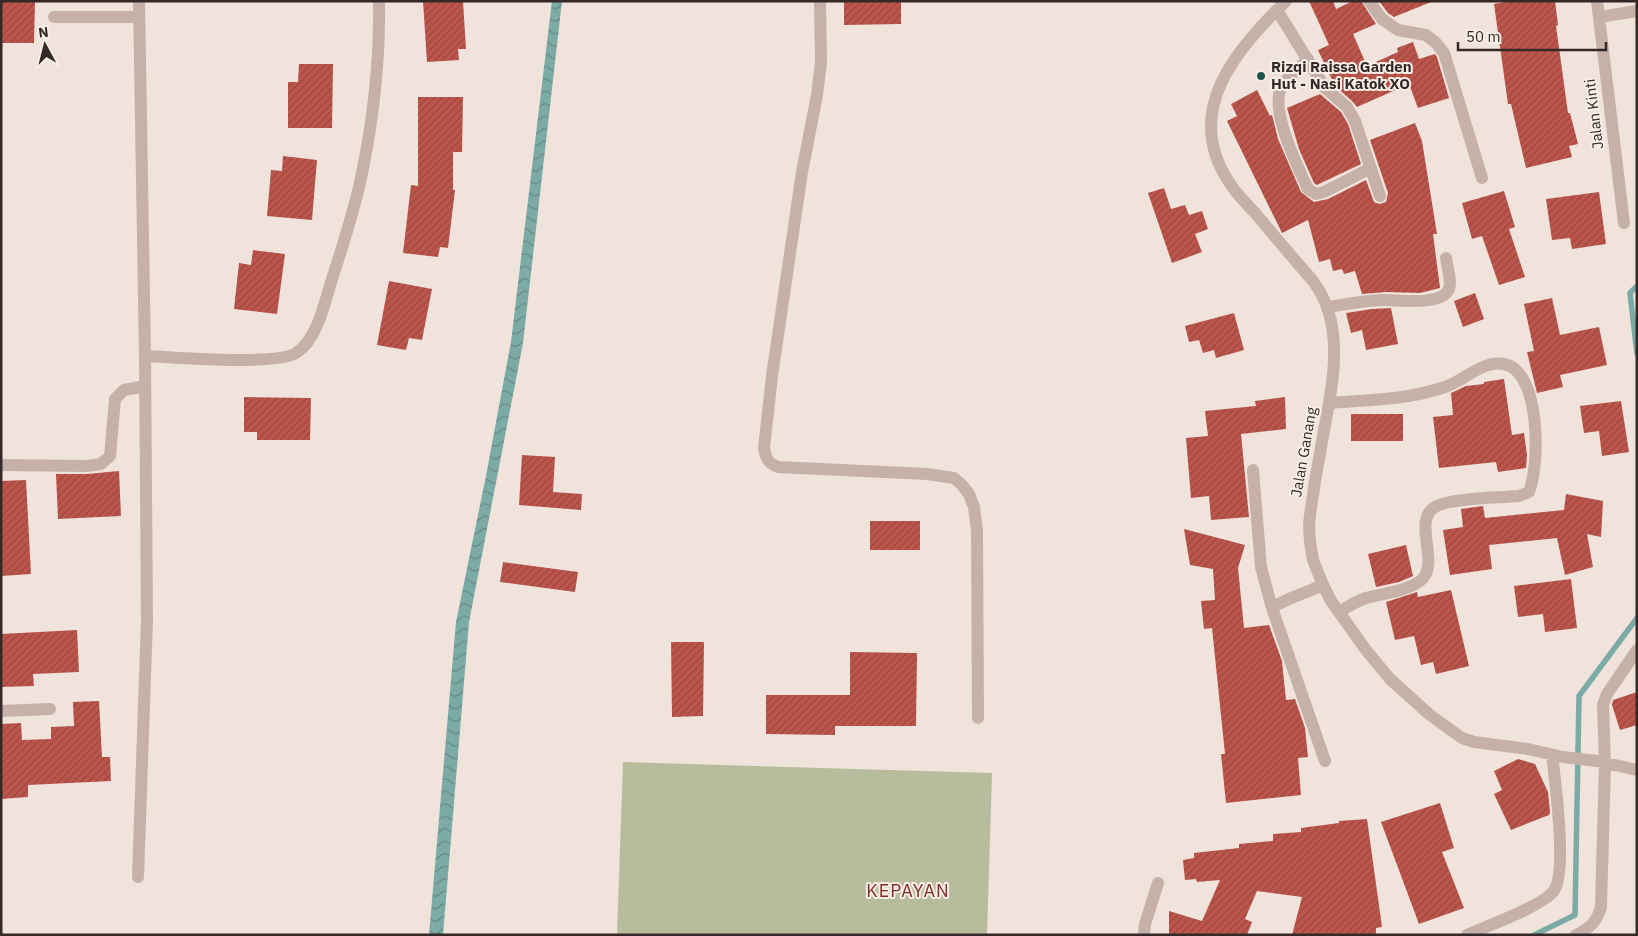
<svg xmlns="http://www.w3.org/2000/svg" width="1638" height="936" font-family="'IBM Plex Sans',sans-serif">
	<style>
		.pitch { fill: #b7bd9c }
		.water { fill: url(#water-waves) }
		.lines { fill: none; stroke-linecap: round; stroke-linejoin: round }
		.stream { stroke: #7caaa5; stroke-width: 5.5 }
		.building { fill: url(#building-hatch) }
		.minor { stroke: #c6b1a8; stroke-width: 12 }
		.poi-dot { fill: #20524e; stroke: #f8ede7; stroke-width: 2 }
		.labels { text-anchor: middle; stroke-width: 4; stroke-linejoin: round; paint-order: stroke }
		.poi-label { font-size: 15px; font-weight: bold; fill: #342927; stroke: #f8ede7; text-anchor: start }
		.street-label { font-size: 15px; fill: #342927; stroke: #f8ede7 }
		.quarter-label { font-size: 18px; letter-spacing: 1px; fill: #7c2e27; stroke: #f8ede7 }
	</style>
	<defs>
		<pattern id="water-waves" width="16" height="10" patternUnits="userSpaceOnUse" patternTransform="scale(1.25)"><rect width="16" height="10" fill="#7caaa5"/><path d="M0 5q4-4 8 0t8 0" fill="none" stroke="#668a86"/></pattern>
		<pattern id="building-hatch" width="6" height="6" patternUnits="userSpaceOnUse" patternTransform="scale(1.25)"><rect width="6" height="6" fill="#bc564c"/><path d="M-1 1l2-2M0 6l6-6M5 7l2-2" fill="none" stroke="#9a473f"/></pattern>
	</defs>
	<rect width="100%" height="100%" fill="#efe3db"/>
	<path class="pitch" d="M 623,762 L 992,773 L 987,935 L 617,935 Z"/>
	<path class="water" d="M 552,1 L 562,1 L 523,343 L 469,622 L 443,935 L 429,935 L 456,622 L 486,476 L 511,342 Z"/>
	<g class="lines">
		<path class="stream" d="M 1637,286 L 1630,293 L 1637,354
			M 1534,935 L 1575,915 L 1579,696 L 1637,618"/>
	</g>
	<path class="building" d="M 1,1 L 35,1 L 34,43 L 1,43 Z
		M 423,1 L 463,1 L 466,49 L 458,49 L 459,60 L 427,62 Z
		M 844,1 L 901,1 L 901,24 L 844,25 Z
		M 1309,1 L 1333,1 L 1336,9 L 1353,1 L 1361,1 L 1376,24 L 1353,34 L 1367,66 L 1398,52 L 1397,48 L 1413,42 L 1419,59 L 1435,54 L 1437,57 L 1449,98 L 1418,108 L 1409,84 L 1357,107 L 1352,101 L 1335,86 L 1318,50 L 1329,45 Z
		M 1379,1 L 1431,1 L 1431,2 L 1394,17 L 1388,13 Z
		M 1510,1 L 1555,1 L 1558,25 L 1556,26 L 1568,113 L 1570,113 L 1578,144 L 1569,146 L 1572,157 L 1526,168 L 1511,104 L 1508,104 L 1494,4 Z
		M 299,64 L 333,64 L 332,128 L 288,128 L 288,82 L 298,82 Z
		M 1257,90 L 1270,116 L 1272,115 L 1278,139 L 1301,192 L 1314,202 L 1328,199 L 1366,180 L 1374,202 L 1379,204 L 1386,202 L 1388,193 L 1370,140 L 1415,123 L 1422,141 L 1437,234 L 1433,234 L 1440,288 L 1420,293 L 1386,292 L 1362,294 L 1355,271 L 1344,274 L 1342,269 L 1333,271 L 1330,259 L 1319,262 L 1308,220 L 1282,233 L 1227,121 L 1237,116 L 1231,104 Z
		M 1320,94 L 1341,112 L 1348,124 L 1361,164 L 1317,185 L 1314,183 L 1299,149 L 1287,108 Z
		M 418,97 L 463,97 L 462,152 L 453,152 L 453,190 L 455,190 L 448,248 L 440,247 L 438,257 L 403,253 L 411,185 L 418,186 Z
		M 283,156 L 317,160 L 312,220 L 267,216 L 271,170 L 282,171 Z
		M 1164,188 L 1171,209 L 1185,205 L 1189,215 L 1202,211 L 1208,229 L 1195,234 L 1202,252 L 1172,263 L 1148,193 Z
		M 1504,191 L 1515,227 L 1509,229 L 1525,277 L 1499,285 L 1482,236 L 1472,239 L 1462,203 Z
		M 1599,192 L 1606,244 L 1572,249 L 1570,238 L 1552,240 L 1546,199 Z
		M 253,250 L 285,254 L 277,314 L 234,309 L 239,263 L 251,265 Z
		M 389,281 L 432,289 L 422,340 L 409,338 L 406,350 L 377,345 Z
		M 1475,293 L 1484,319 L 1463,327 L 1454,301 Z
		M 1552,298 L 1560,335 L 1599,327 L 1607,365 L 1560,375 L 1563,387 L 1537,393 L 1527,352 L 1534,351 L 1524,304 Z
		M 1391,308 L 1398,344 L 1366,350 L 1362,330 L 1351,333 L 1346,313 L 1372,309 Z
		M 1234,313 L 1244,350 L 1216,358 L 1214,350 L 1203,353 L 1199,340 L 1189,342 L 1185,326 Z
		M 1504,379 L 1512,435 L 1524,433 L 1527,455 L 1526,468 L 1498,472 L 1496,462 L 1439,468 L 1433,417 L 1453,415 L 1451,393 L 1466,386 L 1484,384 L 1484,382 Z
		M 244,397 L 311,398 L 310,440 L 257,440 L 257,432 L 244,432 Z
		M 1285,397 L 1286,429 L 1241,434 L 1249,517 L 1211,520 L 1209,496 L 1191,498 L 1186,438 L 1208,436 L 1205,411 L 1256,406 L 1255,401 Z
		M 1621,401 L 1629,452 L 1602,456 L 1599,431 L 1584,433 L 1580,406 Z
		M 1351,414 L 1403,414 L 1403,441 L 1351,441 Z
		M 522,455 L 555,457 L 553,492 L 582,494 L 581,510 L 519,505 Z
		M 119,471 L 121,516 L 58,519 L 56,474 L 87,474 Z
		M 26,480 L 31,574 L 1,576 L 1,481 Z
		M 1566,494 L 1603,501 L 1601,537 L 1587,534 L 1593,567 L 1565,575 L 1557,538 L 1489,545 L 1492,569 L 1450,575 L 1443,530 L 1463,527 L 1461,509 L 1483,506 L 1485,518 L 1564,510 Z
		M 870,521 L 920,521 L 920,550 L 870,550 Z
		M 1184,529 L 1245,545 L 1238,568 L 1244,628 L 1269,625 L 1282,661 L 1286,700 L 1295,699 L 1305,728 L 1308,757 L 1298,758 L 1301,795 L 1226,803 L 1221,754 L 1225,754 L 1212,628 L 1204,629 L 1201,601 L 1215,600 L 1213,569 L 1190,565 Z
		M 1406,545 L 1413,576 L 1399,582 L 1376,587 L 1368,554 Z
		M 503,562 L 578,572 L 575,592 L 500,582 Z
		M 1571,579 L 1577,628 L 1545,632 L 1543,614 L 1518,617 L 1514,586 Z
		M 1451,590 L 1469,666 L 1436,674 L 1433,662 L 1421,665 L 1414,636 L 1395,640 L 1386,602 L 1417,592 L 1418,597 Z
		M 77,630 L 79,672 L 33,674 L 34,686 L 1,687 L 1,634 Z
		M 671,642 L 704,642 L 703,716 L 672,717 Z
		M 850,652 L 917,653 L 916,726 L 835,726 L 835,735 L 766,734 L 766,695 L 850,695 Z
		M 1637,692 L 1637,725 L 1620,730 L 1612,705 L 1613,700 Z
		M 99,701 L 102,757 L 110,757 L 111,781 L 28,785 L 28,797 L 1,799 L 1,724 L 21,723 L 22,740 L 51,739 L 51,727 L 74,726 L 73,702 Z
		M 1518,759 L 1535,764 L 1548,792 L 1550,812 L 1549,815 L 1511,830 L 1494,794 L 1502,790 L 1494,771 Z
		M 1440,803 L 1454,848 L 1442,852 L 1464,908 L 1419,924 L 1381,822 Z
		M 1367,819 L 1382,927 L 1376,928 L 1376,935 L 1292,935 L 1302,897 L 1257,891 L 1245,919 L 1252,922 L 1247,935 L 1169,935 L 1169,911 L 1202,921 L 1220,880 L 1197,882 L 1196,879 L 1185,880 L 1183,860 L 1194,858 L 1194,853 L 1239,848 L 1239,844 L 1273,841 L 1273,834 L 1301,832 L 1301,828 L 1339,823 L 1339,821 Z"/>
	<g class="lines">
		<path class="minor" d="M 820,1 L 821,62 L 817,95 L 802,172 L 772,376 L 764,448 C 766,459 768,463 778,467 L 927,474 L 954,478 L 962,485 L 969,494 L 974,507 L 977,531 L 978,718
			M 1286,1 C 1236,50 1182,111 1229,182 C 1236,194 1247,204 1256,214 C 1275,237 1294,259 1313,281 C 1349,329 1330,393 1321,448 C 1316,473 1312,499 1309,524 L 1310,542 L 1313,560 L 1323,585 L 1331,601 L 1366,650 L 1390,679 L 1430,715 L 1462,738 L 1474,742 L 1528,749 L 1563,757 L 1597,761 L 1637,770
			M 1369,1 L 1382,19 L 1398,30 L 1426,35 L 1436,43 L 1444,53 L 1482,178
			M 1597,1 L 1624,223
			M 1277,10 L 1325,88 L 1347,107 L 1355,121 L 1380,196
			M 54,17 L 139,17
			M 1599,17 L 1637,11
			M 1308,59 C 1300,67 1290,75 1283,84 C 1267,106 1298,167 1308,189 L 1316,194 L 1324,192 L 1371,168
			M 1328,307 C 1347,304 1367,300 1386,300 C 1400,300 1442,306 1449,289 C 1452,281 1447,267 1446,258
			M 145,356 C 175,357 275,366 296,353 C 318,340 325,300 333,276 C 343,244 354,212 361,178 C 373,121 380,60 379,1
			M 1329,403 C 1369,400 1407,400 1445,387 C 1464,381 1482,360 1504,364 C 1541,371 1540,465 1529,492 L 1519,496 C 1497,498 1457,498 1439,505 C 1408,517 1443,564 1420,581 C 1405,592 1384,593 1366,598 C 1357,601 1347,607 1339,612
			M 1,465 L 87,466 L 101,464 L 110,456 L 115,399 L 124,390 L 145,386
			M 1253,470 L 1261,567 L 1272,608
			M 1323,585 C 1306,593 1287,598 1272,608 L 1325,761
			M 1,711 L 50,709
			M 138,877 L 147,620 L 145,356 L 139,1
			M 1144,935 L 1145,924 L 1158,883
			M 1467,935 C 1489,925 1538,908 1553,892 C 1568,875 1555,780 1552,755
			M 1576,935 C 1590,928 1597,922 1601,907 L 1605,763 L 1603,705 L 1607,694 L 1637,650"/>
	</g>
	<circle class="poi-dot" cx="1261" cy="76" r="5"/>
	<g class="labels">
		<g class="poi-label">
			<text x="1271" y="72">Rizqi Raissa Garden<tspan x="1271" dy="17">Hut - Nasi Katok XO</tspan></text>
		</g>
		<g class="street-label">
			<text transform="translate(1594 114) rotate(-97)" y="5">Jalan Kinti</text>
			<text transform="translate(1304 452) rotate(-80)" y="5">Jalan Ganang</text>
		</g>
		<g class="quarter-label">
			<text x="908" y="897">KEPAYAN</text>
		</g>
	</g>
	<rect width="1638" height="936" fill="none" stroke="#342927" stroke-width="5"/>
	<g transform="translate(45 45) rotate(353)" stroke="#f8ede7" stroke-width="4" paint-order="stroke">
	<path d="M0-4L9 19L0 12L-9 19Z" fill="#342927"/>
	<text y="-8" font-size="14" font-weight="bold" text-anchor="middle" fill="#342927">N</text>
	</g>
	<path d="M1458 42v8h148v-8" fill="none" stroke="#342927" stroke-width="2.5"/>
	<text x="1466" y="42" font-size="15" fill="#342927" stroke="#f8ede7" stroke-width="4" paint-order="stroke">50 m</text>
</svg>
